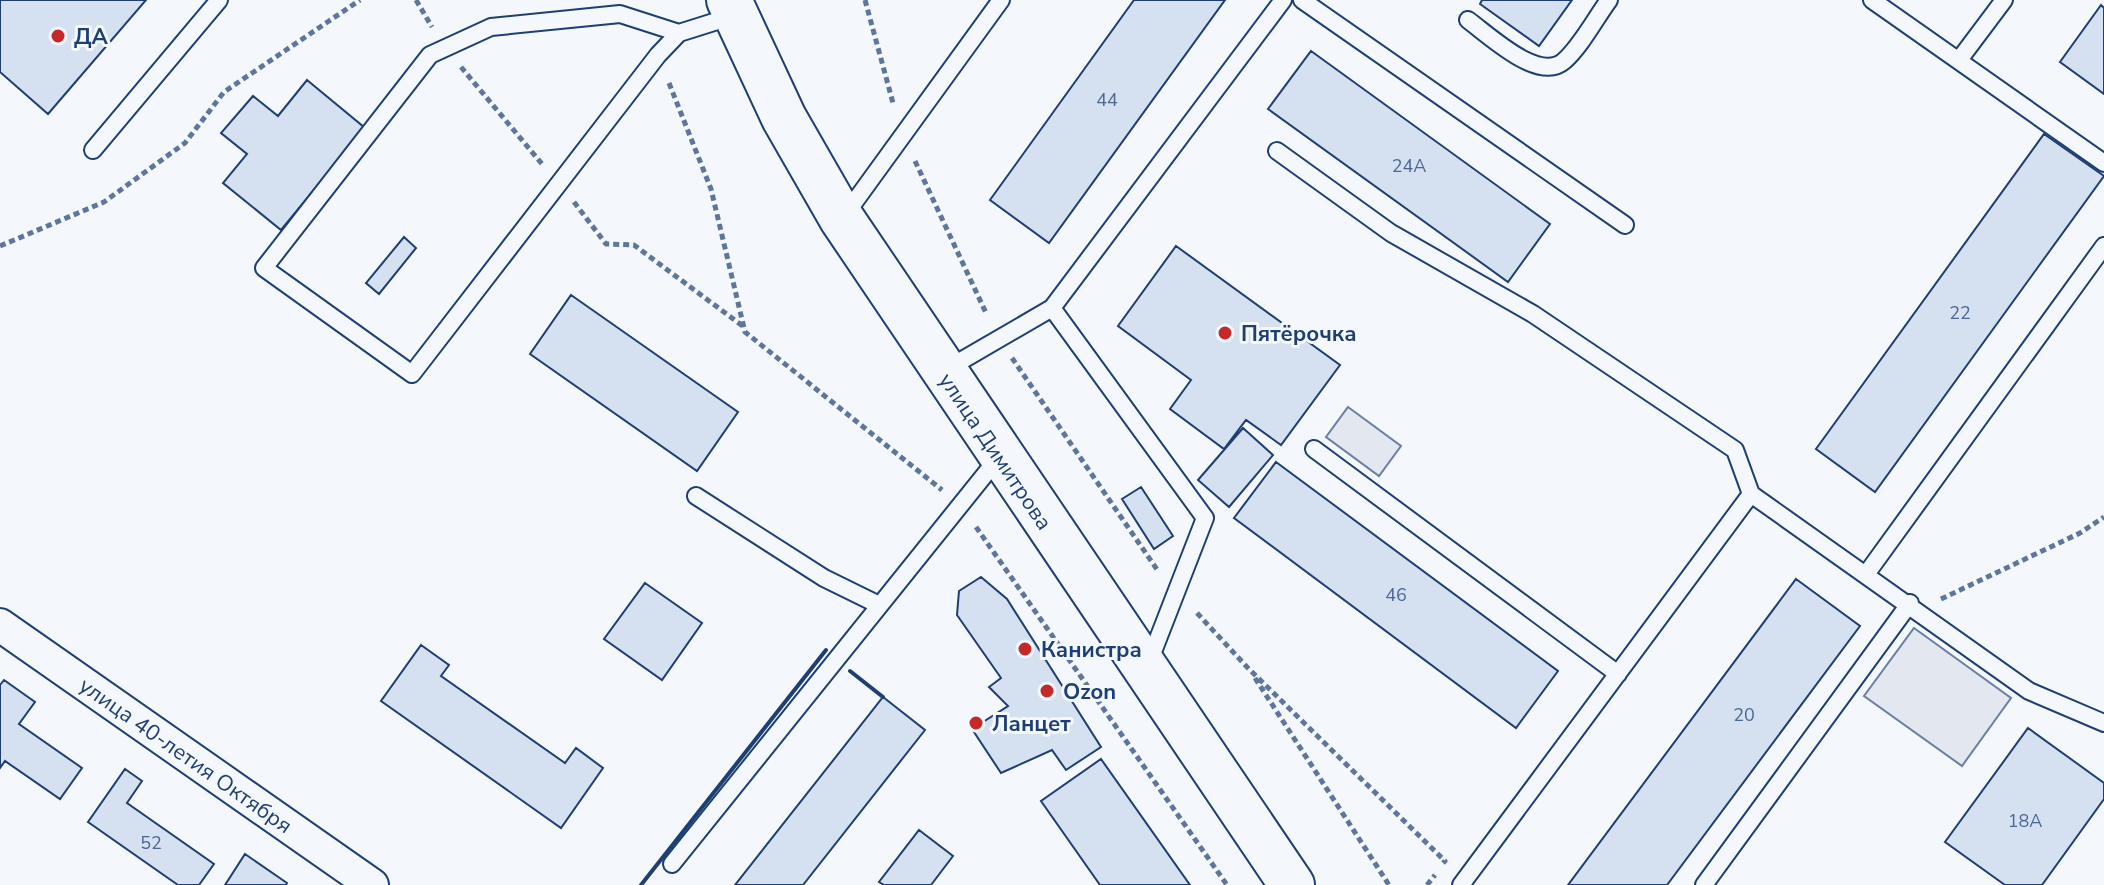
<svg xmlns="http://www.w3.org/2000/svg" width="2104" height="885" font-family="'Nunito Sans',sans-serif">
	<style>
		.parking { fill: #e3e8f0; stroke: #687fa3; stroke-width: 2 }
		.building { fill: #d5e0f0; stroke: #1d3f73; stroke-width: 2 }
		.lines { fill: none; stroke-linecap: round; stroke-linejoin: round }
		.service-casing { stroke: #1d3f73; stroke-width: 20 }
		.minor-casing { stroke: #1d3f73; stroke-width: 36 }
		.secondary-casing { stroke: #1d3f73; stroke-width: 48 }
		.path { stroke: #5e769c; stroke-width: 5; stroke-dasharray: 6 4; stroke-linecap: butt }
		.service { stroke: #f4f7fb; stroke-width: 16 }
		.minor { stroke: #f4f7fb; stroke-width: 32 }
		.secondary { stroke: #f4f7fb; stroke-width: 44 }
		.wall { stroke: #1d3f73; stroke-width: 4 }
		.poi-dot { fill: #c62828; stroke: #f4f7fb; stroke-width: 3 }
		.labels { text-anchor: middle; stroke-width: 6; stroke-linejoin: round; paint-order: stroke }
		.number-label { font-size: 18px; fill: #4b6792 }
		.poi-label { font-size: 22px; font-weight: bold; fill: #1d3f73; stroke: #f4f7fb; text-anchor: start }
		.street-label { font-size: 22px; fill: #1d3f73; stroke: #f4f7fb }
	</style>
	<rect width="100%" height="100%" fill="#f4f7fb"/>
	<path class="parking" d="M 1348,407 L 1401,446 L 1379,476 L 1326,437 Z
		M 1914,628 L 2011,698 L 1962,766 L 1864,696 Z"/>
	<path class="building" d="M 0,0 L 146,0 L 48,114 L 0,72 Z
		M 1134,0 L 1225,0 L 1049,243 L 990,200 Z
		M 1482,0 L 1572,0 L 1539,46 L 1480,4 Z
		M 2101,5 L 2104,8 L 2104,94 L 2060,62 Z
		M 1311,51 L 1550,224 L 1508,282 L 1268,109 Z
		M 307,80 L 365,128 L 281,230 L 223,183 L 247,154 L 221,133 L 253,96 L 278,116 Z
		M 2044,134 L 2104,176 L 1875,492 L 1816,449 Z
		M 404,237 L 416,248 L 379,294 L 366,283 Z
		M 1176,246 L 1340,365 L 1281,445 L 1246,420 L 1224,449 L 1170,409 L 1191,380 L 1118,326 Z
		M 571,295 L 738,412 L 697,471 L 530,354 Z
		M 1243,428 L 1273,455 L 1229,507 L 1198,480 Z
		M 1276,462 L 1558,671 L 1516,728 L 1234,518 Z
		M 1141,487 L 1173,536 L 1154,549 L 1122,499 Z
		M 981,577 L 1007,599 L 1101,747 L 1066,770 L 1052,750 L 1001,773 L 972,729 L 1008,706 L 989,687 L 1001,678 L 957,615 L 959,591 Z
		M 1796,579 L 1860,626 L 1667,885 L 1568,885 Z
		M 645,583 L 702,623 L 662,680 L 604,639 Z
		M 421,645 L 449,665 L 441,676 L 565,763 L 576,748 L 603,768 L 561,828 L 381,701 Z
		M 4,680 L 35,702 L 19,724 L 82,768 L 60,799 L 5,761 L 0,768 L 0,685 Z
		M 883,697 L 925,730 L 803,885 L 735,885 Z
		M 2028,728 L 2104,783 L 2104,799 L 2042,885 L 2005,885 L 1945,842 Z
		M 1101,759 L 1190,885 L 1100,885 L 1041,801 Z
		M 125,769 L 142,781 L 127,803 L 214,864 L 199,885 L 178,885 L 88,822 Z
		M 919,830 L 953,856 L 931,885 L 884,885 L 879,882 Z
		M 245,854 L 287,883 L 286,885 L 225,885 Z"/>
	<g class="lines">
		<defs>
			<path id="service" d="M 1302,0 L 1625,225
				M 1872,0 L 2104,163
				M 1468,20 C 1490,36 1539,83 1564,61 C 1581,46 1595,19 1609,0
				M 679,33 L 620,14 L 491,27 L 430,55 L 264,268 L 412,374 L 658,55 L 679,33 L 733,16
				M 1959,60 L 2004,0
				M 93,150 L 219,0
				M 1277,151 L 1391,233 L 1533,314 L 1735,450 L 1751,494
				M 845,215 L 1001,0
				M 1052,308 L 1205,518 L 1149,662
				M 947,369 L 1052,308 L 1283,0
				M 1314,449 L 1618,674
				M 696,496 L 824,578 L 879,605
				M 1867,573 L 2104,246
				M 672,864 L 999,457
				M 1461,885 L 1751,494 L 2029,691 L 2104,723
				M 1704,885 L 1910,603"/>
			<path id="minor" d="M 0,625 L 372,885"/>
			<path id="secondary" d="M 729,0 L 784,118 L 842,219 L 1292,885"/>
		</defs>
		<use href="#service" class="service-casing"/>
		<use href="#minor" class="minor-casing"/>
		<use href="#secondary" class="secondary-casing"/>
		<path class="path" d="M 416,0 L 432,27
			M 865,0 L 893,103
			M 461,67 L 542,164
			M 669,83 L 711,189 L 745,332 L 942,490
			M 915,161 L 987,315
			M 574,202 L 606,244 L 634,245 L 744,327
			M 0,246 L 104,202 L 185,143 L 224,92 L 360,0
			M 1012,358 L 1158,571
			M 976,527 L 1227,885
			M 1941,599 L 2080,533 L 2104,517
			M 1197,613 L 1247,667 L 1445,861 L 1443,863
			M 1255,678 L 1389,885
			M 1427,885 L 1435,875"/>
		<use href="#service" class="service"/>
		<use href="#minor" class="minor"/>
		<use href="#secondary" class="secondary"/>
		<path class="wall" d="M 850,671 L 883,697
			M 641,885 L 826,650"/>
	</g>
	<g class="poi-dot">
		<circle cx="58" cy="36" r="8"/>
		<circle cx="1225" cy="333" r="8"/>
		<circle cx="1025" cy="649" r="8"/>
		<circle cx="1047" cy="691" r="8"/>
		<circle cx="976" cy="723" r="8"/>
	</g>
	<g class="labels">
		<g class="number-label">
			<text x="1107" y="106">44</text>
			<text x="1409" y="172">24А</text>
			<text x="1960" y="319">22</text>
			<text x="1396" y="601">46</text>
			<text x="1744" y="721">20</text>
			<text x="2025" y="827">18А</text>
			<text x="151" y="849">52</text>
		</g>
		<g class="poi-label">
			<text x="74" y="44">ДА</text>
			<text x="1241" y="341">Пятёрочка</text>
			<text x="1041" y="657">Канистра</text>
			<text x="1063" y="699">Ozon</text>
			<text x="992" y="731">Ланцет</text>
		</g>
		<g class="street-label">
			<text transform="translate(996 451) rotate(56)" y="8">улица Димитрова</text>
			<text transform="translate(186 755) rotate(35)" y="8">улица 40-летия Октября</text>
		</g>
	</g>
</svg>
